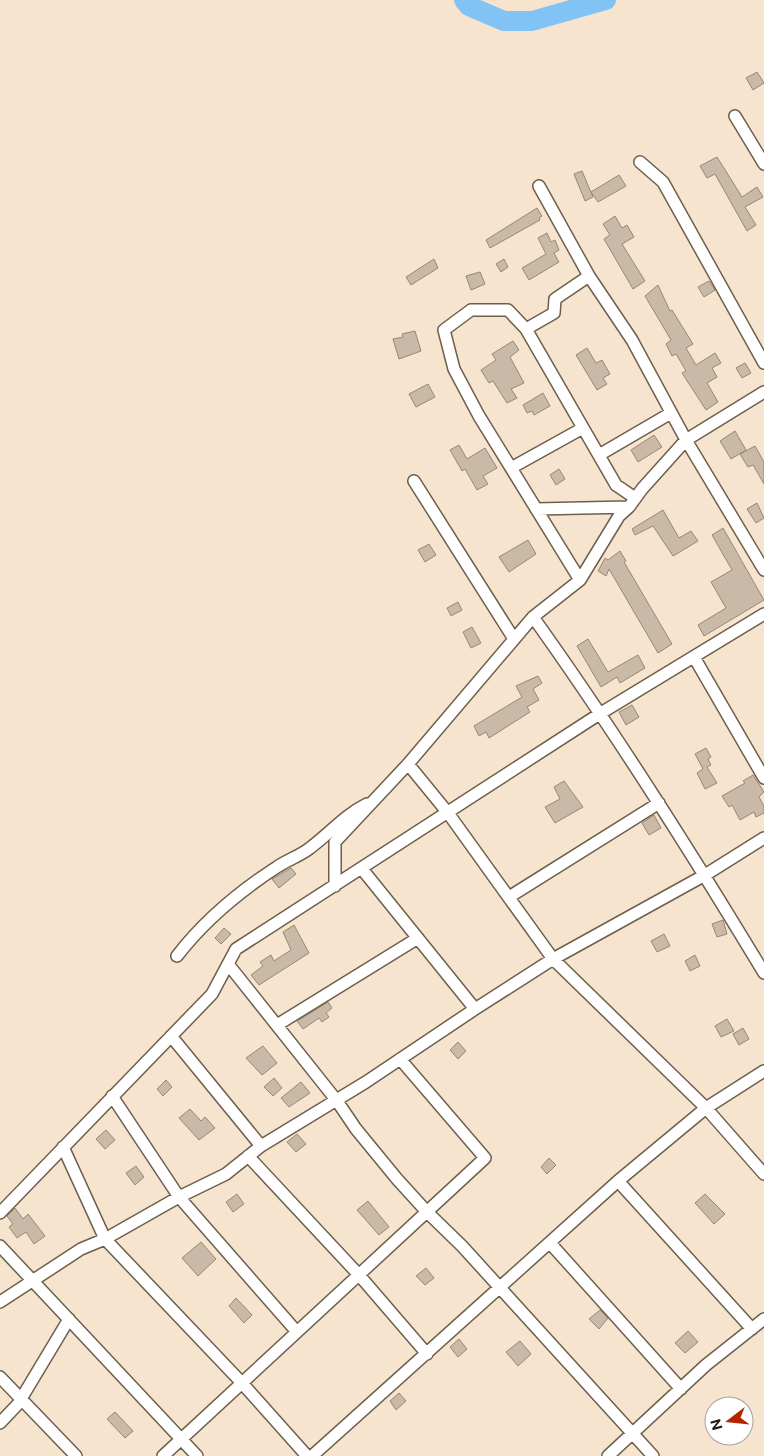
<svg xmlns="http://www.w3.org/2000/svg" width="764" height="1456" font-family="'Public Sans',sans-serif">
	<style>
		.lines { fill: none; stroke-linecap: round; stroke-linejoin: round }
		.river { stroke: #82c3f6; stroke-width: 20 }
		.building { fill: #cab9a6; stroke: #978775 }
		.street-casing { stroke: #6e5f4d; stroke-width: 14 }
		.street { stroke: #fff; stroke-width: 11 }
	</style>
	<rect width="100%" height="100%" fill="#f6e4cf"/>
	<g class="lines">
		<path class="river" d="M 464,0 L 469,6 L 504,21 L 532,21 L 606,0"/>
	</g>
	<path class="building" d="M 757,72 L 764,83 L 753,90 L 746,78 Z
		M 717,157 L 742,197 L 757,187 L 763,197 L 745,207 L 756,225 L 747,231 L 715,174 L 707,178 L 700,166 Z
		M 582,171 L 593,197 L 585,201 L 574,174 Z
		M 619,175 L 626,186 L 598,202 L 591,192 Z
		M 537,208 L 542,216 L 539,218 L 540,220 L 490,248 L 486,240 Z
		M 615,216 L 622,228 L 627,225 L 634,237 L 622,244 L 645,281 L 633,289 L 604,239 L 610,235 L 603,224 Z
		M 547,233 L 551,242 L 555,240 L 559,250 L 554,253 L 559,262 L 529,280 L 522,268 L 546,254 L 538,238 Z
		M 434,259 L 438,268 L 411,285 L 406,277 Z
		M 504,259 L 508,267 L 501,272 L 496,264 Z
		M 480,272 L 485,284 L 471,290 L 466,276 Z
		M 709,281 L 715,290 L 704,297 L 698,287 Z
		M 658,285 L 670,311 L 672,310 L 693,344 L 686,348 L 696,365 L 715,353 L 721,363 L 712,368 L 717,377 L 707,383 L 718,402 L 706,410 L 682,373 L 686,371 L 676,354 L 672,356 L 666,344 L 671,340 L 645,296 Z
		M 415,331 L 421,351 L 399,359 L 393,339 L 403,337 L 402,334 Z
		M 513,341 L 519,350 L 510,357 L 524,383 L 511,389 L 517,398 L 507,403 L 493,381 L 489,383 L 481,370 L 496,360 L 492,354 Z
		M 587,348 L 596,363 L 602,360 L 610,374 L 603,378 L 607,384 L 597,390 L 576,355 Z
		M 745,363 L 751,373 L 742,378 L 736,368 Z
		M 428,384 L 435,397 L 416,407 L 409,394 Z
		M 543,393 L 550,406 L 534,415 L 532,411 L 527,413 L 523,405 Z
		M 735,431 L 746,450 L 731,459 L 720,441 Z
		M 654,435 L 662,447 L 638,462 L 631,450 Z
		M 459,445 L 467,459 L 485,448 L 497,468 L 483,476 L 488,484 L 477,490 L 465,469 L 462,471 L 450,450 Z
		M 755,446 L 764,462 L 764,484 L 753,465 L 748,467 L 740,454 Z
		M 559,469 L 565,479 L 556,485 L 550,475 Z
		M 757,503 L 764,518 L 756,523 L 747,509 Z
		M 663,510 L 679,538 L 691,531 L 698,541 L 673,556 L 653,526 L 635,535 L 632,529 Z
		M 723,528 L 764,600 L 704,636 L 698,625 L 726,608 L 711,582 L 732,570 L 712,535 Z
		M 528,540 L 536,554 L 509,572 L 499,557 Z
		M 429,544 L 436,555 L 425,562 L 418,550 Z
		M 620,551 L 626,561 L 624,562 L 672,644 L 658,653 L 609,569 L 606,576 L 598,571 L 605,558 L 608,560 Z
		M 458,602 L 462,610 L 451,616 L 447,608 Z
		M 472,627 L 481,643 L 471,648 L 463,632 Z
		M 588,639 L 608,672 L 638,655 L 645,668 L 620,683 L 617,677 L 601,687 L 577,646 Z
		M 538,676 L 542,683 L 533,689 L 539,700 L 527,707 L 530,712 L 489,738 L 486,732 L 479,736 L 474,726 L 522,697 L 516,686 Z
		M 632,705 L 639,717 L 626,725 L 619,712 Z
		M 706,748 L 711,757 L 708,759 L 711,765 L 707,767 L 717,783 L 705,789 L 697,773 L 703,769 L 695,754 Z
		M 753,775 L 764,792 L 759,797 L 764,806 L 764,813 L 756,817 L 754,812 L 740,820 L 732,805 L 729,807 L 722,796 L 745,783 L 743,781 Z
		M 564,781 L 583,807 L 555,823 L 545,807 L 560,799 L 554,787 Z
		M 654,815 L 661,828 L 649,835 L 642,823 Z
		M 291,868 L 296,874 L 279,888 L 272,879 Z
		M 723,920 L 727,934 L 717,937 L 712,924 Z
		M 294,925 L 309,953 L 259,985 L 251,975 L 263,966 L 260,962 L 271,955 L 274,961 L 291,950 L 283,932 Z
		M 224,928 L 231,934 L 221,944 L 215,938 Z
		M 664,934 L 670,946 L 657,952 L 651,941 Z
		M 695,955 L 700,966 L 690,971 L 685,961 Z
		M 328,1002 L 332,1008 L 326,1013 L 329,1017 L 322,1022 L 319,1018 L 303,1029 L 297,1021 Z
		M 727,1019 L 734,1031 L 721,1037 L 715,1026 Z
		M 743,1028 L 749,1039 L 739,1045 L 733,1034 Z
		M 458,1042 L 466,1051 L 458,1059 L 450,1050 Z
		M 263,1046 L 277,1063 L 262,1075 L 246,1058 Z
		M 274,1078 L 282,1088 L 273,1096 L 264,1087 Z
		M 166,1080 L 172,1087 L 163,1096 L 157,1089 Z
		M 301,1082 L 310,1093 L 289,1107 L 281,1098 Z
		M 190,1109 L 201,1121 L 205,1117 L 215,1128 L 199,1140 L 179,1118 Z
		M 106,1130 L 115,1140 L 105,1149 L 96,1139 Z
		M 297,1134 L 306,1144 L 296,1152 L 287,1142 Z
		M 549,1158 L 556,1165 L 547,1174 L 541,1167 Z
		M 136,1166 L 144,1177 L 135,1185 L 126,1173 Z
		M 237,1194 L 244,1204 L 233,1212 L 226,1202 Z
		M 705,1194 L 725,1214 L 714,1224 L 695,1203 Z
		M 368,1201 L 389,1227 L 379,1235 L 357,1210 Z
		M 15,1208 L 23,1219 L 28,1214 L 45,1236 L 34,1244 L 26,1232 L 17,1238 L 9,1227 L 13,1224 L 7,1216 Z
		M 201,1242 L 216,1259 L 198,1276 L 182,1258 Z
		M 426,1268 L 434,1278 L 425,1285 L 416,1276 Z
		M 236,1298 L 252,1315 L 244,1323 L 229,1306 Z
		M 600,1310 L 608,1318 L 599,1329 L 589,1319 Z
		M 688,1331 L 698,1342 L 685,1353 L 675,1343 Z
		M 459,1339 L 467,1349 L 458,1357 L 450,1347 Z
		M 520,1341 L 531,1354 L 518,1366 L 506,1352 Z
		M 399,1393 L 406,1401 L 396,1410 L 390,1401 Z
		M 115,1412 L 133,1431 L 125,1438 L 107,1419 Z"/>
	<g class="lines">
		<defs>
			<path id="street" d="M 735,116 L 764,164
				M 640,162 L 663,182 L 764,363
				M 539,186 L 589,276
				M 526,329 L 554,313 L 555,299 L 589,276 L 632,340 L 686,440 L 764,570
				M 599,455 L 671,413
				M 511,468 L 583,428
				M 414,481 L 514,639
				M 536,509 L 629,507
				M 580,580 L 479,416 L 454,369 L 444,330 L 471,310 L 508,310 L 526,329 L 616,485 L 635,498
				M 533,617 C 616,733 691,852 764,973
				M 694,657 L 764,778
				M 408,764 L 448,813 L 553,959 L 706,1108 L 764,1174
				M 362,869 L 475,1009
				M 335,886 L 335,842 L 408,764 L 533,617 L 580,580 L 619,516 L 629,507 L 642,489 L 686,440 L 764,392
				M 509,897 L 659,803
				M 177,956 C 204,921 240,891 277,867 C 287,860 300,856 310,848 C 330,833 345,815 367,804
				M 228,964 L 337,1101 L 356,1129 L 397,1179 L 427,1212 L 462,1246 L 653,1456
				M 277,1025 L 418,938
				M 171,1036 L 261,1146
				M 112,1096 L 179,1197 L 297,1332
				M 63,1147 L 105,1239 L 242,1383 L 307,1456
				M 248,1156 L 359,1275 L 427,1354
				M 618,1181 L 752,1329
				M 0,1213 L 212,994 L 236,949 L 601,713 L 764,614
				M 550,1243 L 681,1389
				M 0,1246 L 197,1456
				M 0,1302 L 81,1249 L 105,1239 L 179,1197 L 226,1174 L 261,1146 L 366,1082 L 475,1009 L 553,959 L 705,875 L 764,838
				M 0,1377 L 76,1456
				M 0,1423 L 18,1404 L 69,1319
				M 163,1456 L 485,1158 L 400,1059
				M 312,1456 L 618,1181 L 706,1108 L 764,1071
				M 608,1456 L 706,1365 L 764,1319"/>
		</defs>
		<use href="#street" class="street-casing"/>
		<use href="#street" class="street"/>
	</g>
	<g transform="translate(729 1421) rotate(254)"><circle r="24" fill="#ffffff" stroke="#a5a39f"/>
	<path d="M0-4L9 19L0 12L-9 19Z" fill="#b12600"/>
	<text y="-8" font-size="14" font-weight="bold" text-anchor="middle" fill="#1e1810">N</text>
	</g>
</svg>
